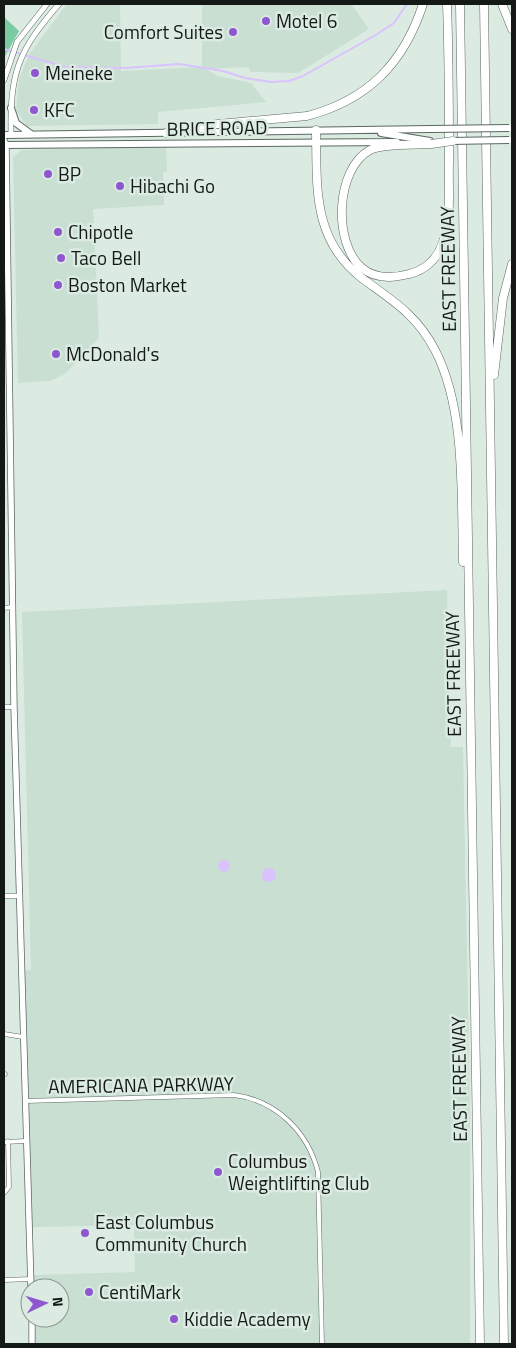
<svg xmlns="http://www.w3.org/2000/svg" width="516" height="1348" font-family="'Titillium Web',sans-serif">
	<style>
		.built { fill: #c8dfd2 }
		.green { fill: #7bcba2 }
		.water { fill: #d9c2fd }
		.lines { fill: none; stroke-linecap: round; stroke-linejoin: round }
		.stream { stroke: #d9c2fd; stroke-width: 2 }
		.minor-casing { stroke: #5b6860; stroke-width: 5 }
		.tertiary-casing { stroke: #5b6860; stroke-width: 6 }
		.secondary-casing { stroke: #5b6860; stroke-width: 7 }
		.primary-casing { stroke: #5b6860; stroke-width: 8 }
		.motorway-casing { stroke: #5b6860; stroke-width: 9 }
		.minor { stroke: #fff; stroke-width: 4 }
		.tertiary { stroke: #fff; stroke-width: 5 }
		.secondary { stroke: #fff; stroke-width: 5.5 }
		.primary { stroke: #fff; stroke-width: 6 }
		.motorway { stroke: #fff; stroke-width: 8 }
		.primary-bridge-casing { stroke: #5b6860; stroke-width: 8; stroke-linecap: butt }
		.motorway-bridge-casing { stroke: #5b6860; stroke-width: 9; stroke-linecap: butt }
		.primary-bridge { stroke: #fff; stroke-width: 6 }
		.motorway-bridge { stroke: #fff; stroke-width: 8 }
		.poi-dot { fill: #8f57cf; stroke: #dbebe2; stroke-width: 2 }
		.labels { text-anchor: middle; stroke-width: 5; stroke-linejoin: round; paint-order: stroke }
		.poi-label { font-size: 19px; fill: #141916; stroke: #dbebe2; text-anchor: start }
		.street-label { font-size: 19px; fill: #141916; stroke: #dbebe2 }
	</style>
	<rect width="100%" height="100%" fill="#dbebe2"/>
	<path class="built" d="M 67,4 L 120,4 L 121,71 L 202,67 L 202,4 L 351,4 L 369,29 L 298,73 L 251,72 L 248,67 L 206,69 L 218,76 L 251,83 L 266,102 L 158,112 L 158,124 L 27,126 L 16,110 L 19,79 L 30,53 Z
		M 166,146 L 167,172 L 163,172 L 164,205 L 93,209 L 99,338 L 65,374 L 50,381 L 18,383 L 13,157 L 22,150 Z
		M 447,590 L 451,747 L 463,747 L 470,1115 L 470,1344 L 34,1344 L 34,1318 L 60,1318 L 60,1288 L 33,1288 L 33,1275 L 135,1272 L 134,1225 L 32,1227 L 24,971 L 31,970 L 22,612 Z"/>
	<path class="green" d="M 4,17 L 19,31 L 4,58 Z"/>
	<path class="water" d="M218 866a6 6 0 1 1 12 0a6 6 0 1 1-12 0Z
		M262 875a7 7 0 1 1 14 0a7 7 0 1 1-14 0Z"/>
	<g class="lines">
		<path class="stream" d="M 4,49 L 65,67 L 126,68 L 179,64 L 223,71 L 245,78 L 271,82 L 289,81 L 303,76 L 374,36 L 394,23 L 407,4"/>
		<defs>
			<path id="minor" d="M 4,608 L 13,607
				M 4,707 L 14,707
				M 4,896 L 19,896
				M 4,1034 L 23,1037
				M 4,1074 L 5,1074
				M 25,1101 L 234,1095 C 276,1100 308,1132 318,1172 L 322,1344
				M 4,1142 L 26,1141
				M 4,1193 L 9,1187 L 8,1141
				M 4,1280 L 31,1279"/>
			<path id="tertiary" d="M 4,80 L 17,42 L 47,4
				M 11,134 C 10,72 18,51 59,4"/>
			<path id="secondary" d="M 4,140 L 6,145 L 14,707 L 31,1288
				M 32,1318 L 32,1344"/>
			<path id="primary" d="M 11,108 L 16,123 L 31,134
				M 381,133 L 430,141
				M 4,135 L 431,129
				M 4,145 L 397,142"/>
			<path id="motorway" d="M 460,4 L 480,1344
				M 484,4 L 504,1344
				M 502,4 L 512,29
				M 316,130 C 317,188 312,240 363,279 C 393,301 417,315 435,350 C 466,410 461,495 463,562
				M 166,133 L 175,128 L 307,116 C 368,100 404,63 423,4
				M 431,144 C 415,145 383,143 370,150 C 335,169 333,244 362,268 C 375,279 394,278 409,274 C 426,270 438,258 443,242 C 452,217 448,188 449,163 C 449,110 449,57 447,4
				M 494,375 L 503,298 L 512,264"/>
		</defs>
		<use href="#minor" class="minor-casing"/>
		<use href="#tertiary" class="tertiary-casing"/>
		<use href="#secondary" class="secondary-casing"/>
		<use href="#primary" class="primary-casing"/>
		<use href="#motorway" class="motorway-casing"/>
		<use href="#minor" class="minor"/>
		<use href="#tertiary" class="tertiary"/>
		<use href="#secondary" class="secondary"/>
		<use href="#primary" class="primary"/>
		<use href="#motorway" class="motorway"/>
		<defs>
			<path id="primary-bridge" d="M 431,129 L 509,128
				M 449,141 L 509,140"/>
			<path id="motorway-bridge" d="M 431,144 L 453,141"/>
		</defs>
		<use href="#primary-bridge" class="primary-bridge-casing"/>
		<use href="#motorway-bridge" class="motorway-bridge-casing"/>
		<use href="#primary-bridge" class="primary-bridge"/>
		<use href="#motorway-bridge" class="motorway-bridge"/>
	</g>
	<g class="poi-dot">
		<circle cx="266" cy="21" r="5"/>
		<circle cx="233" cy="32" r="5"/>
		<circle cx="35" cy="73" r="5"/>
		<circle cx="34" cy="110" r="5"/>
		<circle cx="48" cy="174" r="5"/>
		<circle cx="120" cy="186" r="5"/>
		<circle cx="58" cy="232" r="5"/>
		<circle cx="61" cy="258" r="5"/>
		<circle cx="58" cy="285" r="5"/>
		<circle cx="56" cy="354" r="5"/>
		<circle cx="218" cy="1172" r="5"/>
		<circle cx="85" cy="1233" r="5"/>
		<circle cx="89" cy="1292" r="5"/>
		<circle cx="174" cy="1319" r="5"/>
	</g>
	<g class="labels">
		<g class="poi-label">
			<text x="276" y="28">Motel 6</text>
			<text x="223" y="39" text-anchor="end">Comfort Suites</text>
			<text x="45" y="80">Meineke</text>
			<text x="44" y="117">KFC</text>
			<text x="58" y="181">BP</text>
			<text x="130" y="193">Hibachi Go</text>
			<text x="68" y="239">Chipotle</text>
			<text x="71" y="265">Taco Bell</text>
			<text x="68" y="292">Boston Market</text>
			<text x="66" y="361">McDonald's</text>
			<text x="228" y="1168">Columbus<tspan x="228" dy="22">Weightlifting Club</tspan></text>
			<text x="95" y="1229">East Columbus<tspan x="95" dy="22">Community Church</tspan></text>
			<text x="99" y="1299">CentiMark</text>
			<text x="184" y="1326">Kiddie Academy</text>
		</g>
		<g class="street-label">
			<text transform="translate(217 128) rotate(-1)" y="7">BRICE ROAD</text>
			<text transform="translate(448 269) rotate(-91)" y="7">EAST FREEWAY</text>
			<text transform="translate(453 674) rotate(-91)" y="7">EAST FREEWAY</text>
			<text transform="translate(459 1079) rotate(-91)" y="7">EAST FREEWAY</text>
			<text transform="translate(141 1085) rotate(-1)" y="7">AMERICANA PARKWAY</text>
		</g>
	</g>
	<rect width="516" height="1348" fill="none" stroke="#141916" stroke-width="10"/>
	<g transform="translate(45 1303) rotate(85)"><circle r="24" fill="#dbebe2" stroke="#8b9790"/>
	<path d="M0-4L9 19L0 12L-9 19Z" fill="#8f57cf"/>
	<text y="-8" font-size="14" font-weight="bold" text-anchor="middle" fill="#141916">N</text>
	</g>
</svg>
